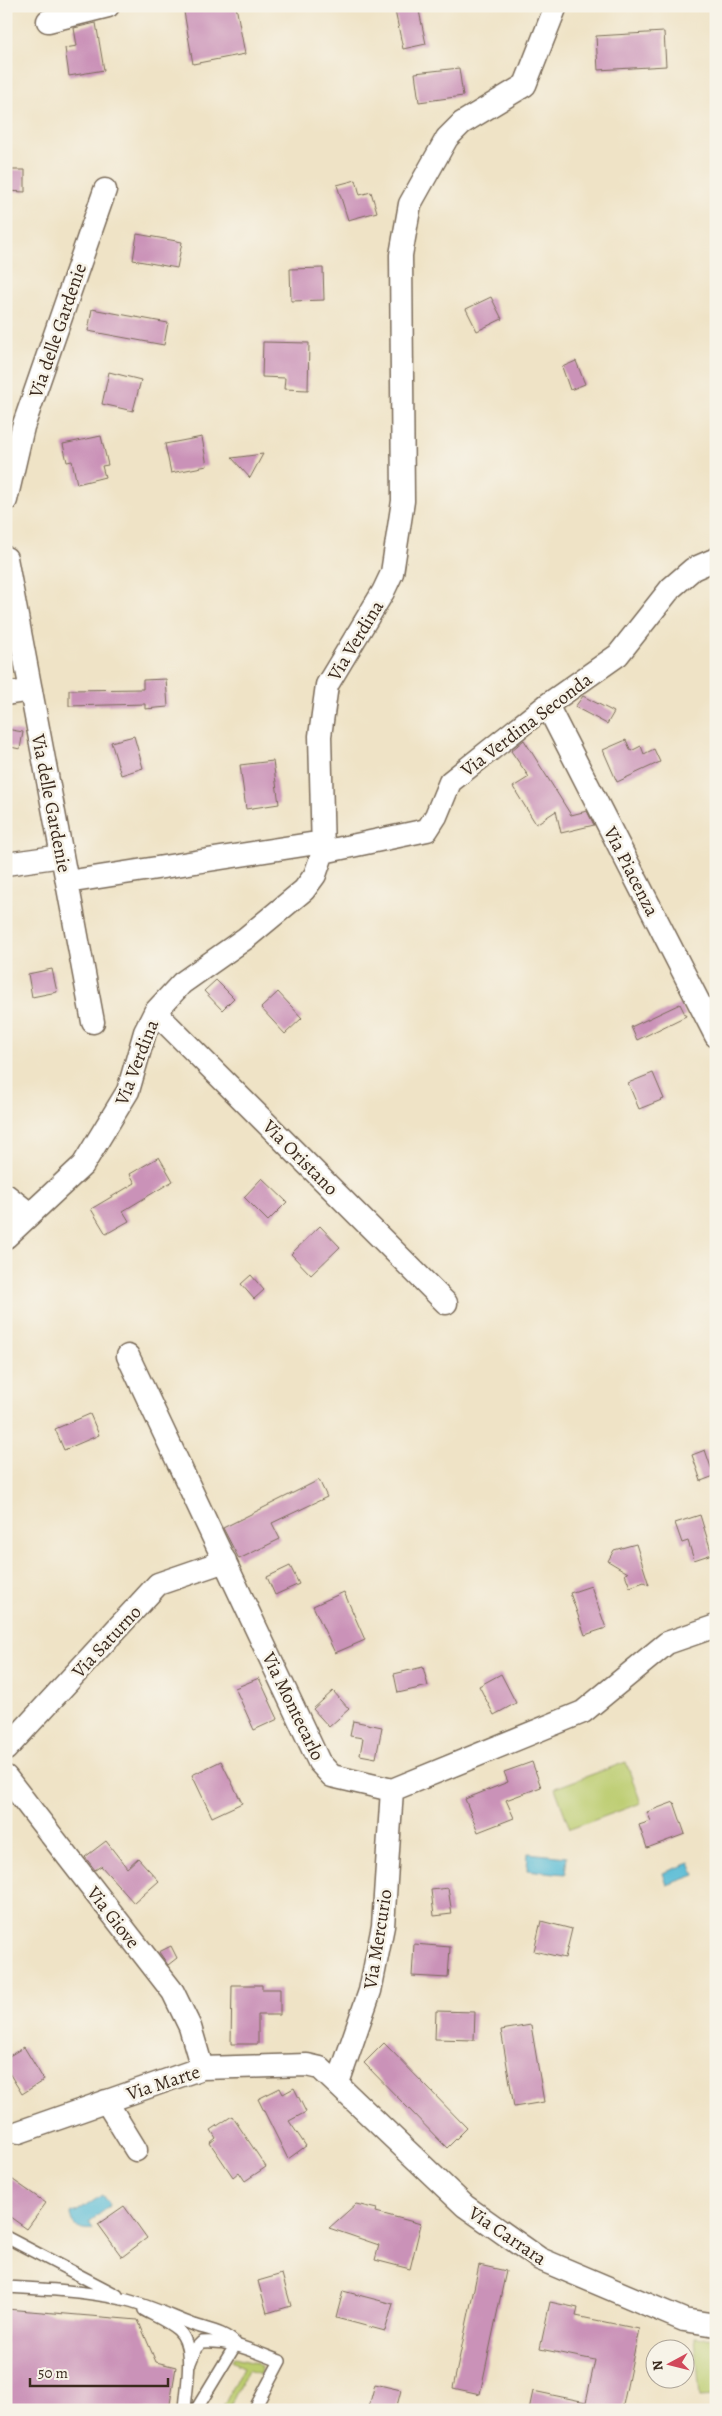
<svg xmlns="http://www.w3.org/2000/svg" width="722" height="2416" font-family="Alegreya,serif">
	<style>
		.green { fill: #bbcc6e; stroke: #7b7b46 }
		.water { fill: #58bcd6; stroke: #4a737a }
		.building { fill: #ca92b8 }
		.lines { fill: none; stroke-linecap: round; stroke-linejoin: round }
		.service-casing { stroke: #7a6b59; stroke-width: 14 }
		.minor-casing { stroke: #7a6b59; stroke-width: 25 }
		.service { stroke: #fff; stroke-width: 11 }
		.minor { stroke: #fff; stroke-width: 22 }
		.labels { text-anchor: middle; stroke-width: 5; stroke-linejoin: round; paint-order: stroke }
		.street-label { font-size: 19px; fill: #3b2a1e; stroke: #f7f3e8 }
	</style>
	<rect width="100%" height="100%" fill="#f7f3e8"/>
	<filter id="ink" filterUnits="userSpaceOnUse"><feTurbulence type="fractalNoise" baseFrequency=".02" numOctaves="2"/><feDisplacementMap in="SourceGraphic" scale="10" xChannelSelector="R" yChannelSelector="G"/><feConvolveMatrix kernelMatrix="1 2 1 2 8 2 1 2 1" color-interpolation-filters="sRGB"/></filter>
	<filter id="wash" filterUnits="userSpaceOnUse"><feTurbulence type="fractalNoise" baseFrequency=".0096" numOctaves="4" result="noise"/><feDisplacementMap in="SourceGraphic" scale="20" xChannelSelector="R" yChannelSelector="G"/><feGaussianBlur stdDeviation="1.12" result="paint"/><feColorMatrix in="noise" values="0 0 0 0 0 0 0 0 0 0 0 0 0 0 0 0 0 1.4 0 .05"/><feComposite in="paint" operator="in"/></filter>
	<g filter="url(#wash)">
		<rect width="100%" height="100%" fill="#efe3c6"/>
		<path class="green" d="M 626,1762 L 641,1803 L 570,1829 L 555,1788 Z
			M 695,2337 L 716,2339 L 716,2396 L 700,2397 Z
			M 234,2358 L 256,2363 L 261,2367 L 260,2375 L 248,2370 L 228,2410 L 221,2410 L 243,2367 L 232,2361 Z"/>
		<path class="water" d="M 528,1853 L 567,1857 L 565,1874 L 527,1870 Z
			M 690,1863 L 695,1875 L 667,1885 L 663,1873 Z
			M 102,2195 L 110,2206 L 89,2222 L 93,2229 C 82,2231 72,2227 70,2215 L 72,2212 L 76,2213 Z"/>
		<g id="blocks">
			<path class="building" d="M 183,6 L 236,6 L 245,54 L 193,64 Z
				M 394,6 L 418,6 L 426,44 L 403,49 Z
				M 96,23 L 104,70 L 69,76 L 65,48 L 77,46 L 74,28 Z
				M 664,32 L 666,66 L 598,70 L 596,36 Z
				M 459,68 L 463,96 L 419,102 L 415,73 Z
				M 6,170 L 25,170 L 25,192 L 6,191 Z
				M 356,180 L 360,195 L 371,192 L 377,212 L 348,220 L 337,185 Z
				M 137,234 L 182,242 L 177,268 L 133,260 Z
				M 323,268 L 324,300 L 291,301 L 290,269 Z
				M 491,297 L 502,319 L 477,331 L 466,309 Z
				M 92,309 L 168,323 L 164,345 L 88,331 Z
				M 263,342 L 309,343 L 308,390 L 284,389 L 285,378 L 262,377 Z
				M 576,361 L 585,384 L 570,390 L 562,367 Z
				M 109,372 L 141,380 L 133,411 L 102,404 Z
				M 101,436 L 108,465 L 102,466 L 105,477 L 77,484 L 72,461 L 67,462 L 63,444 Z
				M 202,437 L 207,466 L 171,473 L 165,444 Z
				M 263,454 L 250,478 L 232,458 Z
				M 166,679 L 168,707 L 145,709 L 145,704 L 69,706 L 69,690 L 143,689 L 143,680 Z
				M 583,696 L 614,712 L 607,724 L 575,707 Z
				M 6,729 L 23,732 L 20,749 L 6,746 Z
				M 134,736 L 143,768 L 121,775 L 111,742 Z
				M 524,740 L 571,815 L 587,811 L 594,825 L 561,833 L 556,811 L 536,824 L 513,787 L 529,777 L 511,751 Z
				M 626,740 L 631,751 L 641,746 L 644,754 L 654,749 L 660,762 L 617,782 L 603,750 Z
				M 273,761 L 279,804 L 246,809 L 240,765 Z
				M 52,969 L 57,992 L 32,997 L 28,974 Z
				M 216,980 L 234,998 L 222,1010 L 204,991 Z
				M 278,992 L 302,1018 L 285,1034 L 261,1008 Z
				M 680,1004 L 686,1016 L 637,1040 L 631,1027 Z
				M 653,1073 L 664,1099 L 639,1109 L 628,1083 Z
				M 159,1157 L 173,1181 L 123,1211 L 129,1221 L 106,1234 L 91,1209 L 135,1183 L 130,1174 Z
				M 262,1178 L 287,1202 L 268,1221 L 244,1197 Z
				M 320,1226 L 340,1247 L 311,1275 L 291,1254 Z
				M 251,1275 L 264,1290 L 254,1299 L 241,1284 Z
				M 90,1414 L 99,1435 L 64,1450 L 55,1429 Z
				M 705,1450 L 714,1476 L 701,1481 L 692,1455 Z
				M 319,1480 L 327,1497 L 272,1523 L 280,1539 L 239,1559 L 223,1528 Z
				M 700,1515 L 712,1554 L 694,1560 L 688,1541 L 682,1543 L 675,1523 Z
				M 636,1544 L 649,1585 L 644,1582 L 630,1587 L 625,1574 L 628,1573 L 608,1561 L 614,1550 Z
				M 290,1566 L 299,1584 L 275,1595 L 267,1577 Z
				M 591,1586 L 606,1628 L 585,1635 L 570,1593 Z
				M 344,1592 L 365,1640 L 335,1653 L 313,1606 Z
				M 423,1667 L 428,1686 L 398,1693 L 394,1674 Z
				M 501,1674 L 516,1703 L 494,1715 L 479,1686 Z
				M 259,1678 L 278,1719 L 254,1730 L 235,1688 Z
				M 333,1691 L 349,1709 L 329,1727 L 313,1709 Z
				M 353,1721 L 382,1727 L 376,1758 L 360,1755 L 363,1738 L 350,1736 Z
				M 221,1761 L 242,1803 L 212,1817 L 192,1775 Z
				M 532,1762 L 541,1787 L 506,1800 L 514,1818 L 478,1832 L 465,1799 L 508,1782 L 504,1772 Z
				M 674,1802 L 685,1834 L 647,1848 L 639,1825 L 651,1821 L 647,1812 Z
				M 106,1841 L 127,1868 L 138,1858 L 159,1881 L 134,1903 L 101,1866 L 95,1870 L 85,1857 Z
				M 448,1888 L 452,1914 L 434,1916 L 431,1890 Z
				M 541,1921 L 572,1929 L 565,1958 L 534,1951 Z
				M 414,1944 L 450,1947 L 448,1978 L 412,1976 Z
				M 171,1946 L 177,1958 L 168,1965 L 159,1952 Z
				M 232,1985 L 262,1985 L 262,1989 L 280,1989 L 280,2015 L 258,2015 L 258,2044 L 231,2044 Z
				M 436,2011 L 475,2012 L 474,2040 L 435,2039 Z
				M 531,2025 L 544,2102 L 514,2107 L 501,2030 Z
				M 384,2043 L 467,2128 L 447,2148 L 364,2063 Z
				M 24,2047 L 44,2080 L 22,2094 L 6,2068 L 6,2058 Z
				M 280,2088 L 283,2094 L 294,2088 L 306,2112 L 289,2121 L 306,2146 L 288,2159 L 258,2099 Z
				M 232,2116 L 266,2167 L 245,2181 L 239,2172 L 233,2177 L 210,2143 L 216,2138 L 211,2130 Z
				M 6,2175 L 46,2203 L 27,2229 L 6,2214 Z
				M 356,2204 L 377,2209 L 376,2212 L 421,2224 L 410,2269 L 375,2260 L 379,2245 L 329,2228 Z
				M 124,2206 L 147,2238 L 122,2257 L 98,2224 Z
				M 479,2265 L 506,2271 L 480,2394 L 453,2388 Z
				M 282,2274 L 291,2306 L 267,2313 L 258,2281 Z
				M 343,2291 L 393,2304 L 385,2331 L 336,2318 Z
				M 550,2302 L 578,2308 L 576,2316 L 639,2329 L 622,2410 L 529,2410 L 533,2391 L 586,2402 L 595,2360 L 540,2349 Z
				M 6,2309 L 138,2320 L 156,2362 L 176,2367 L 169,2410 L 6,2410 Z
				M 375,2384 L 401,2390 L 396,2410 L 368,2410 Z"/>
		</g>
	</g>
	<g filter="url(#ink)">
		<use href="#blocks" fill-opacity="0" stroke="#7a6b59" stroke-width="1"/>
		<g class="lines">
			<defs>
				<path id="service" d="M 6,2237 L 117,2295
					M 6,2287 C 45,2289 84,2291 122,2299 C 147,2304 170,2316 194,2325 C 209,2330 225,2332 236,2344 L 196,2410
					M 144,2310 C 155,2316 169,2322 178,2330 C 196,2345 186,2388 185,2410
					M 190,2363 L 196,2348 L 202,2342 C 231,2340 253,2351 280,2361 L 254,2410"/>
				<path id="minor" d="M 48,21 L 108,6
					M 6,500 L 23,427 L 105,190
					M 6,558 L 67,882 L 323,842
					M 6,694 L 31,690
					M 547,705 L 716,1036
					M 323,852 L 427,830 L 436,816 L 450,782 L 547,705 L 618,655 L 671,588 L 693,569 L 716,559
					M 6,864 L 62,856
					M 67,882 L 93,1022
					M 155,1012 L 446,1303
					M 6,1195 L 30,1214
					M 6,1237 L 83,1165 L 128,1091 L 145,1032 L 155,1012 L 182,983 L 246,938 L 304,890 L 315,875 L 323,852 L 320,736 L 327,685 L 383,592 L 392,573 L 403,501 L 401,255 L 410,204 L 447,138 L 462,123 L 525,85 L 556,6
					M 128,1356 L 319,1762 L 332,1776 L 392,1790 L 583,1712 L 667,1643 L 716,1626
					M 6,1749 L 158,1584 L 225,1561
					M 6,1777 L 173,1992 L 190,2027 L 202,2068
					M 338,2083 L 370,1991 L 383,1926 L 392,1790
					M 106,2101 L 136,2150
					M 19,2132 L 202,2068 L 307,2065 L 320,2068 L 465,2206 L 540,2259 L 684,2320 L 716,2325"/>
			</defs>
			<use href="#service" class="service-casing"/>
			<use href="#minor" class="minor-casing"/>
			<use href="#service" class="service"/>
			<use href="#minor" class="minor"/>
		</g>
	</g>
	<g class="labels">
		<g class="street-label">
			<text transform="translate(57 330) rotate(-71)" y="7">Via delle Gardenie</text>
			<text transform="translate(355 640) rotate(-59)" y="7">Via Verdina</text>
			<text transform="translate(526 724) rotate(-37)" y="7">Via Verdina Seconda</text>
			<text transform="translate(52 803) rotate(79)" y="7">Via delle Gardenie</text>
			<text transform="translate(632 871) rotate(63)" y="7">Via Piacenza</text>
			<text transform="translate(136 1062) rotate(-69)" y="7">Via Verdina</text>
			<text transform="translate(301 1157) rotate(45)" y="7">Via Oristano</text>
			<text transform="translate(106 1641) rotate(-47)" y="7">Via Saturno</text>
			<text transform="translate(294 1706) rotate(64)" y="7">Via Montecarlo</text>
			<text transform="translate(114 1917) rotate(52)" y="7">Via Giove</text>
			<text transform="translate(377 1939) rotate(-81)" y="7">Via Mercurio</text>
			<text transform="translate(163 2082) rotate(-18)" y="7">Via Marte</text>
			<text transform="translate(508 2235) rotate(34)" y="7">Via Carrara</text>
		</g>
	</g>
	<rect width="722" height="2416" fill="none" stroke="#f7f3e8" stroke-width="25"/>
	<g transform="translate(670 2364) rotate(263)"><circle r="24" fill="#f7f3e8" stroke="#aca397"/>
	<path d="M0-4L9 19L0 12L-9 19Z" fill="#d1495b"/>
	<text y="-8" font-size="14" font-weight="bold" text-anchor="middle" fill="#3b2a1e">N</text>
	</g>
	<path d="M30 2378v8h138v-8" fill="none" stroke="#3b2a1e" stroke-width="2.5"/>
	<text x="38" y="2378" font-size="15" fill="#3b2a1e" stroke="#f7f3e8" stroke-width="4" paint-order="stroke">50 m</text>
</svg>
